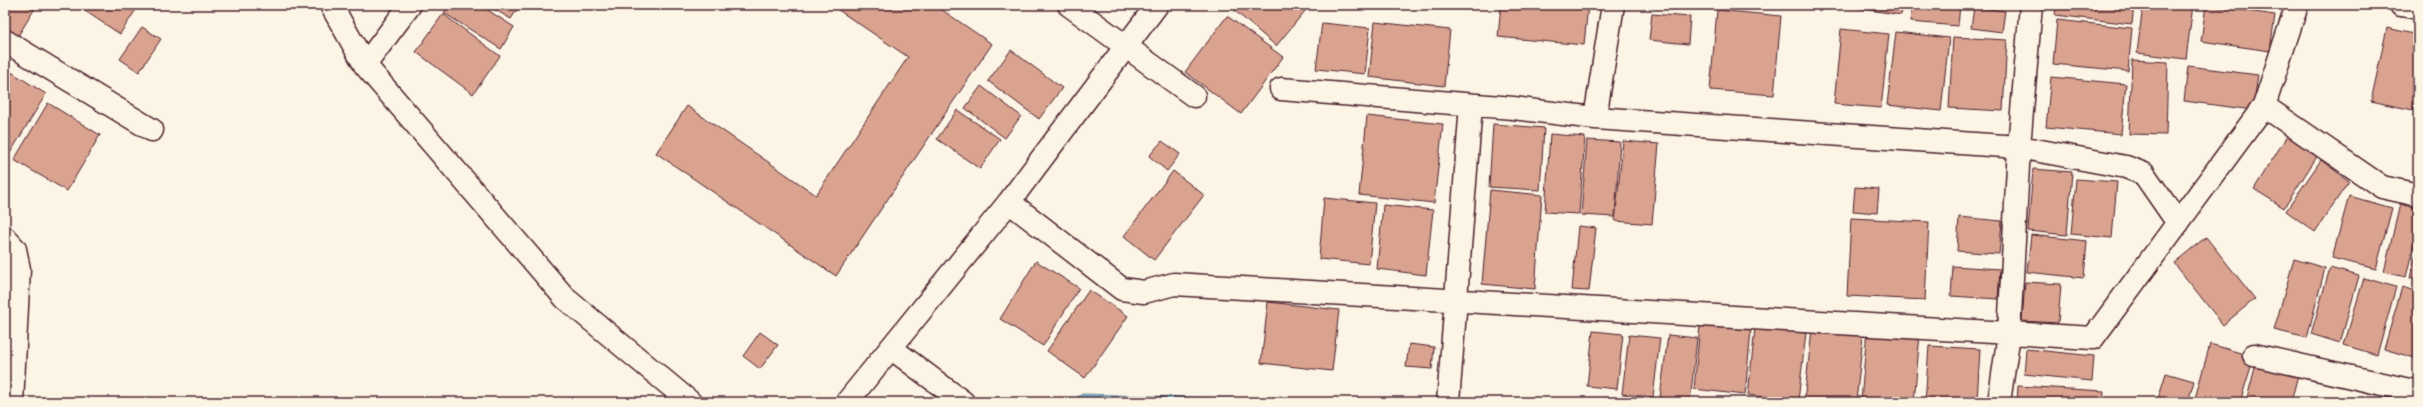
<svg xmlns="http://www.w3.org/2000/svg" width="2423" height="407" font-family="Caveat,sans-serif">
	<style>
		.water { fill: #7cc5dd; stroke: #688396 }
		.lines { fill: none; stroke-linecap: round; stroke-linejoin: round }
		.shore { stroke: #5e6172; stroke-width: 1 }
		.building { fill: #daa390; stroke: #4a1f2b }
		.street-casing { stroke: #4a1f2b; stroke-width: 25 }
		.street { stroke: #fcf5e5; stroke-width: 22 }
	</style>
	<rect width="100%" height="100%" fill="#fcf5e5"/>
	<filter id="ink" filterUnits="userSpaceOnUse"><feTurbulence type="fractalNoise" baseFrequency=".025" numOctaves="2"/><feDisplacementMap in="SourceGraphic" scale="8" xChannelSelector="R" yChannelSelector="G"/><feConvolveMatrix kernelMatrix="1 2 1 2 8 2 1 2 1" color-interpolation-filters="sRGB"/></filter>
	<g filter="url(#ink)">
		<path class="water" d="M 1082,394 L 1342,402 L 1071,402 Z
			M 1638,397 L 1647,402 L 1442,402 Z"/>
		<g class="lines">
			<path class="shore" d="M 1078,402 L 1084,398 L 1208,402
				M 1592,402 L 1639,402"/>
		</g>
		<path class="building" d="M 5,5 L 37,5 L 18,36 L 5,27 Z
			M 89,5 L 139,5 L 120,34 L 85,11 Z
			M 449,5 L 480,5 L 514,27 L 501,49 L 444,13 Z
			M 487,5 L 520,5 L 511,19 Z
			M 831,5 L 935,5 L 992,44 L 836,276 L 656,153 L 687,106 L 816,195 L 908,57 Z
			M 1240,5 L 1310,5 L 1276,46 L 1235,11 Z
			M 1501,5 L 1588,5 L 1584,45 L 1498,37 Z
			M 1729,5 L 1764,5 L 1764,8 Z
			M 1839,5 L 1903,5 L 1901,15 Z
			M 1912,5 L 1960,5 L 1958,26 L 1910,22 Z
			M 2056,5 L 2134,5 L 2132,24 L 2055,15 Z
			M 2143,5 L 2193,5 L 2186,59 L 2137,53 Z
			M 2206,5 L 2275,15 L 2270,51 L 2201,41 Z
			M 1974,7 L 2005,11 L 2002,32 L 1971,28 Z
			M 1717,10 L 1781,16 L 1774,95 L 1710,90 Z
			M 443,14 L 500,56 L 473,94 L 416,52 Z
			M 1652,14 L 1690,17 L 1688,44 L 1649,40 Z
			M 1227,16 L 1283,57 L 1241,114 L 1185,72 Z
			M 2057,20 L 2132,28 L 2128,71 L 2053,64 Z
			M 1375,22 L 1450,30 L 1444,86 L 1369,77 Z
			M 1322,23 L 1370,28 L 1365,74 L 1316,69 Z
			M 142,27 L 161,39 L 139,72 L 120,59 Z
			M 2387,28 L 2418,35 L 2418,85 L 2413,110 L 2371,101 Z
			M 1841,29 L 1889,34 L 1881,108 L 1834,104 Z
			M 1896,32 L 1949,38 L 1941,111 L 1887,105 Z
			M 1953,37 L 2007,40 L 2003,111 L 1949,108 Z
			M 1011,50 L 1062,88 L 1039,119 L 988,81 Z
			M 2132,60 L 2168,62 L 2166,135 L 2129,134 Z
			M 2188,66 L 2258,75 L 2253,110 L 2184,101 Z
			M 5,68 L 46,94 L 7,158 L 5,156 Z
			M 2051,77 L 2126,84 L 2121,134 L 2046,127 Z
			M 981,86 L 1021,116 L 1005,138 L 965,108 Z
			M 48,103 L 100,135 L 67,191 L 14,160 Z
			M 957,110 L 1000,139 L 980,169 L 937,139 Z
			M 1367,116 L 1443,124 L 1434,203 L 1359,195 Z
			M 1493,124 L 1544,128 L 1540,190 L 1489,187 Z
			M 1550,134 L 1585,137 L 1579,214 L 1545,212 Z
			M 2287,136 L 2318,155 L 2284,208 L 2254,189 Z
			M 1587,140 L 1620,142 L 1615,217 L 1581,215 Z
			M 1162,141 L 1180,154 L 1167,171 L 1149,156 Z
			M 1623,141 L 1659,144 L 1652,224 L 1615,221 Z
			M 2321,160 L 2349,181 L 2315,232 L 2286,211 Z
			M 2033,169 L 2072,172 L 2067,235 L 2028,231 Z
			M 1173,171 L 1204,195 L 1154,260 L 1124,236 Z
			M 2076,179 L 2117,182 L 2112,238 L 2071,234 Z
			M 1855,187 L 1879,189 L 1877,213 L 1853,211 Z
			M 1490,190 L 1542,195 L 1535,289 L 1482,284 Z
			M 2349,196 L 2392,208 L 2376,269 L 2332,258 Z
			M 1324,198 L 1375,203 L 1369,264 L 1319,259 Z
			M 2400,204 L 2418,209 L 2418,227 L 2406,277 L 2384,272 Z
			M 1383,205 L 1433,210 L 1426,275 L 1377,269 Z
			M 1959,217 L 2002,221 L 1999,254 L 1957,251 Z
			M 1851,218 L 1929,222 L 1925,300 L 1847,296 Z
			M 1578,226 L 1596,228 L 1589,291 L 1572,290 Z
			M 2031,235 L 2087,241 L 2084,278 L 2027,272 Z
			M 2206,237 L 2255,299 L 2223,325 L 2174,263 Z
			M 2418,245 L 2418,280 L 2410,278 Z
			M 2294,259 L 2325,268 L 2307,338 L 2274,330 Z
			M 1036,261 L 1079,288 L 1043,346 L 1000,319 Z
			M 1953,266 L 2000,269 L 1998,299 L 1951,296 Z
			M 2330,268 L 2359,276 L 2340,343 L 2311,334 Z
			M 2364,278 L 2396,287 L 2377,355 L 2344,345 Z
			M 2025,282 L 2061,284 L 2058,323 L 2022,321 Z
			M 2402,287 L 2418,292 L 2418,359 L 2384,349 Z
			M 1089,290 L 1128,316 L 1085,378 L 1047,351 Z
			M 1268,302 L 1339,310 L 1332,371 L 1261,363 Z
			M 1700,325 L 1751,330 L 1745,395 L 1694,389 Z
			M 1755,328 L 1806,333 L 1798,401 L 1748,395 Z
			M 1812,329 L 1863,335 L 1856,402 L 1804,402 Z
			M 1867,329 L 1920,334 L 1914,402 L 1861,402 Z
			M 1593,331 L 1623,334 L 1617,389 L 1587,386 Z
			M 760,332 L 778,345 L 760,369 L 743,356 Z
			M 1629,335 L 1660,338 L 1653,397 L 1622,394 Z
			M 1668,335 L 1697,338 L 1690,402 L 1660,398 Z
			M 1409,344 L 1434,347 L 1432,369 L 1406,367 Z
			M 2210,344 L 2254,357 L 2240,402 L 2194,402 Z
			M 1929,346 L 1980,349 L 1977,402 L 1925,402 Z
			M 2026,349 L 2094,356 L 2092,381 L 2024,374 Z
			M 2256,364 L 2298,375 L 2291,402 L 2246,402 Z
			M 2166,373 L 2194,381 L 2188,402 L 2157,402 Z
			M 2018,386 L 2104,391 L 2103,402 L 2017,402 Z"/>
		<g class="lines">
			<defs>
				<path id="street" d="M 331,5 L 365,65 L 566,299 L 690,402
					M 1069,5 L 1194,96
					M 2401,5 L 2418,8
					M 5,41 L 152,130
					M 365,65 L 410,5
					M 1281,89 L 1513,108 L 1595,118 L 2019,147 L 2126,167 L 2144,174 L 2178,223
					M 2264,106 L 2382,187 L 2418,195
					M 1595,118 L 1613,5
					M 1009,202 L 1122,289 L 1144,292 L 1174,284 L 2093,338 L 2264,106 L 2297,5
					M 5,238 L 15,249 L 19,269 L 12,402
					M 891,348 L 963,402
					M 2254,355 L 2418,392
					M 847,402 L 1009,202 L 1157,5
					M 1448,402 L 1471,105
					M 1999,402 L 2009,334 L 2019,147 L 2031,5"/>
			</defs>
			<use href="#street" class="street-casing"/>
			<use href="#street" class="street"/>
		</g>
	</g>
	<rect width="2423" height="407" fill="none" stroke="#fcf5e5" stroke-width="20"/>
	<rect x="10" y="10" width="2403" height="387" fill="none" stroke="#4a1f2b" stroke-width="1.5" filter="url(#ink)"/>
</svg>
